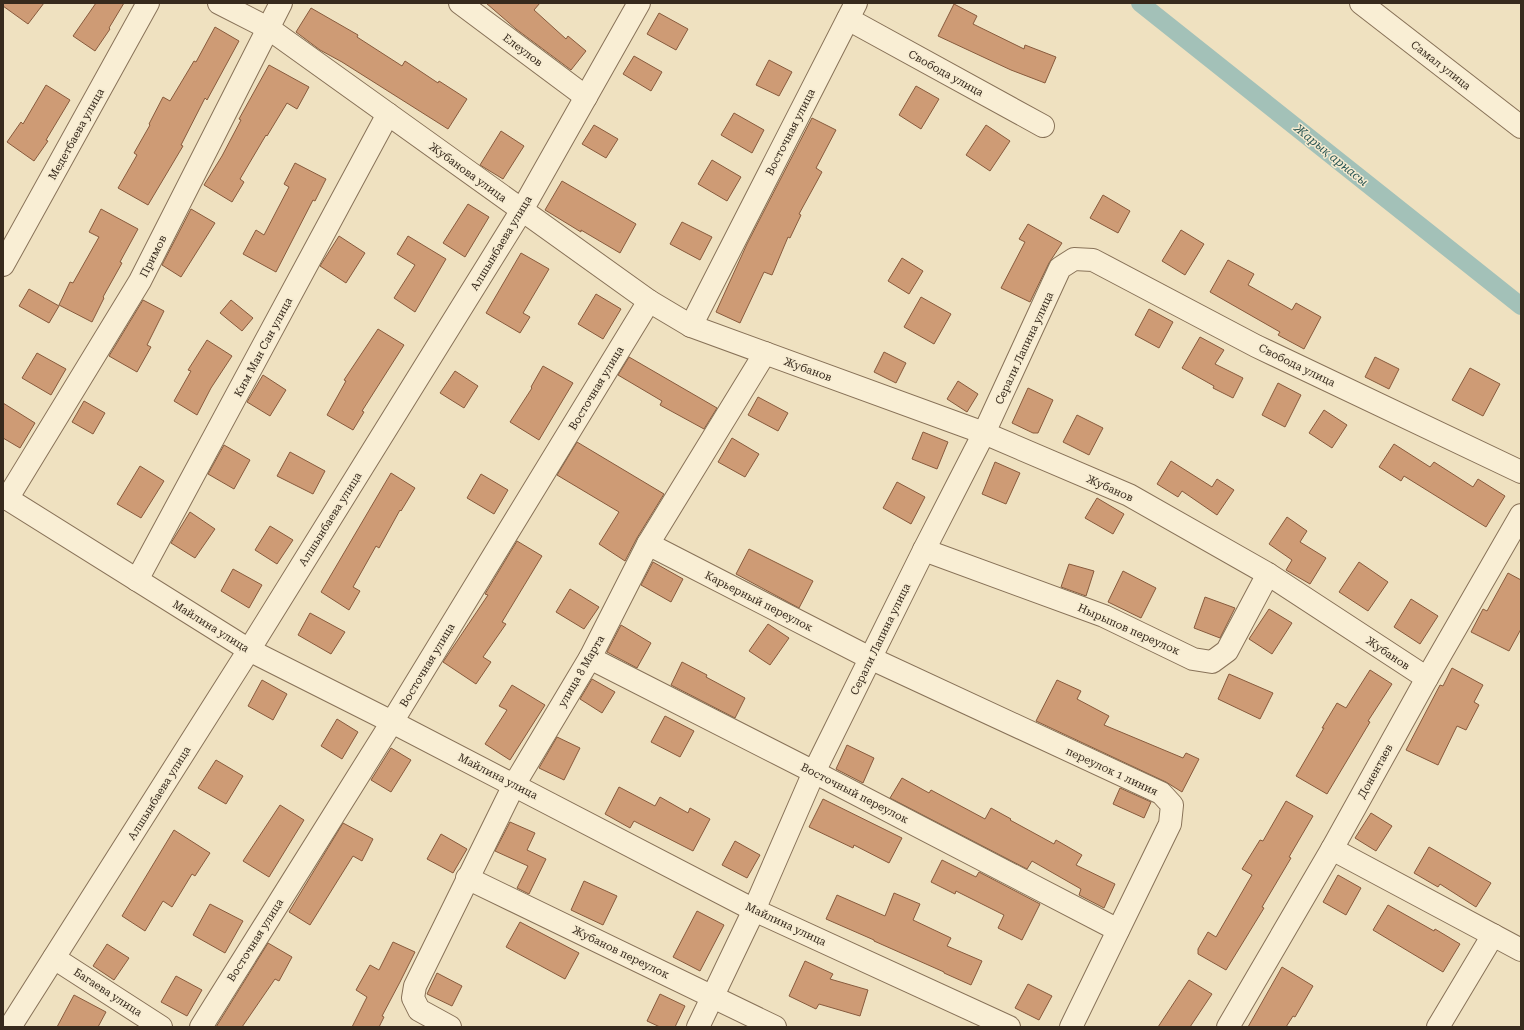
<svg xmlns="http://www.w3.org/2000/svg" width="1524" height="1030" viewBox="0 0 1524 1030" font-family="'Roboto Serif',serif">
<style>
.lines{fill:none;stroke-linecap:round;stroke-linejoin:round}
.canal{stroke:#a3c1b8;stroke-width:18}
.building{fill:#ce9b75;stroke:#885b3d}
.minor-casing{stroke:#887258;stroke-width:24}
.minor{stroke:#f9eed4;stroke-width:22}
.labels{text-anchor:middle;stroke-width:3;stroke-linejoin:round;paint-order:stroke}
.street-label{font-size:11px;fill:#372a1d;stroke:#f6ebd0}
.water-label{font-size:12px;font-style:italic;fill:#2b5755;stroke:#f6ebd0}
</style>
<rect width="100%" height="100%" fill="#efe1c0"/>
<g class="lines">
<!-- canal -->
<path class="canal" d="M1140,3l381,303"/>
</g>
<!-- building -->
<g class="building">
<path d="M3,3h41l-16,21 -25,-18z"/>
<path d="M96,3h28l-15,25 1,1 -15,22 -22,-15z"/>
<path d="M486,3h54l-6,7 32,29 2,-3 18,15 -15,19 -55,-41z"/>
<path d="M954,4l23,12 -4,8 51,25 1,-4 31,12 -11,26 -34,-13 -73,-34z"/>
<path d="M311,8l47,27 -1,2 45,29 3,-5 33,22 1,-2 28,18 -19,30 -106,-67 -22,-12 -24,-18z"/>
<path d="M659,13l29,16 -12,21 -29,-16z"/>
<path d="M215,27l24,14 -32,59 -2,-2 -24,47 2,1 -35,59 -30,-17 19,-33 -3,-2 16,-28 -1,-1 14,-27 7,4 24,-40 2,1z"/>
<path d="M634,56l28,16 -11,19 -28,-17z"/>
<path d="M769,60l23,12 -13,24 -23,-11z"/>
<path d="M269,65l40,22 -12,22 -10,-6 -20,33 -1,-1 -26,44 4,3 -12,20 -28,-17 18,-29 19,-36 -2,-1z"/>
<path d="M46,85l24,15 -24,40 2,1 -14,20 -27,-19 14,-20 2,2z"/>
<path d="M916,86l23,13 -18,30 -22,-14z"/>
<path d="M734,113l30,17 -12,23 -31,-18z"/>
<path d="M812,118l24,12 -20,38 6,4 -23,42 2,1 -11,23 -2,-1 -16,38 -8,-3 -24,51 -24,-11 31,-68z"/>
<path d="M594,125l24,14 -12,19 -24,-14z"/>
<path d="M986,125l24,16 -20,30 -24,-16z"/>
<path d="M501,131l23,15 -21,33 -23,-14z"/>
<path d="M712,160l29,17 -14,24 -29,-17z"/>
<path d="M295,163l31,16 -11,22 -2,-1 -37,72 -33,-18 13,-24 8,5 25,-48 -5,-3z"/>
<path d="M562,181l74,43 -16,29 -39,-23v2l-36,-22z"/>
<path d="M1103,195l27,16 -12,22 -28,-15z"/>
<path d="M468,204l21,13 -24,40 -22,-14z"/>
<path d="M101,209l37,20 -18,33 2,1 -19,34 1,1 -12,24 -33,-17 11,-23 3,1 26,-46 -10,-5z"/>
<path d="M191,209l24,14 -34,54 -19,-12z"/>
<path d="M682,222l30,15 -12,23 -30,-16z"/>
<path d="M1028,224l34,19 -13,20 -19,39 -29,-14 24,-46 -6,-3z"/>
<path d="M1181,230l23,14 -19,31 -23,-14z"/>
<path d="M339,236l26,17 -19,30 -26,-17z"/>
<path d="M408,236l38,23 -31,53 -21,-14 21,-33 -18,-11z"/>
<path d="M521,253l28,16 -26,44 7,4 -10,16 -34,-20z"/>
<path d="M902,258l21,13 -14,23 -21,-13z"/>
<path d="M1228,260l26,14 -6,11 44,25 4,-7 25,14 -17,32 -26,-14 2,-3 -70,-40z"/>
<path d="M29,289l30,17 -10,17 -30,-17z"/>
<path d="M596,294l25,15 -18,30 -25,-15z"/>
<path d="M921,297l30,17 -17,30 -30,-17z"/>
<path d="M143,300l21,11 -17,34 4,2 -14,25 -28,-16z"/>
<path d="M231,300l22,18 -11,13 -22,-18z"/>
<path d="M1149,309l24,13 -14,26 -24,-13z"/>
<path d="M378,329l26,16 -42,66 2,1 -11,18 -26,-15 19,-34 -2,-1z"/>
<path d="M1200,337l24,13 -9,14 28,14 -10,20 -20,-10 1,-2 -32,-18z"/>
<path d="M207,340l25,16 -21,32 -14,27 -23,-14 17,-30 -3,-1z"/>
<path d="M884,352l22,11 -10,20 -22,-11z"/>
<path d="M37,353l29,16 -15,26 -29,-17z"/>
<path d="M629,357l88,51 -13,21 -44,-24 2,-4 -44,-26z"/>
<path d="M1375,357l24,12 -10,20 -24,-12z"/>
<path d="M543,366l30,17 -34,57 -29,-18 22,-34 -1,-1z"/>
<path d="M1470,368l30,16 -17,32 -31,-16z"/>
<path d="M455,371l23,15 -14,22 -24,-15z"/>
<path d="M263,375l23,15 -16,26 -23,-14z"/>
<path d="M958,381l20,13 -11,18 -20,-13z"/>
<path d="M1278,383l23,12 -16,32 -23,-12z"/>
<path d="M1028,388l25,12 -15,33h-5l-21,-10z"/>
<path d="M758,397l30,16 -10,18 -30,-16z"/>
<path d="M84,401l21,12 -12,21 -21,-12z"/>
<path d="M3,403l32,20 -15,25 -17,-10z"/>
<path d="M1324,410l23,15 -15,23 -23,-15z"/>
<path d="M1077,415l26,13 -14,27 -26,-13z"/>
<path d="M923,432l25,10 -11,27 -25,-10z"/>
<path d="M732,438l27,16 -14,23 -27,-15z"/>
<path d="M577,442l87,52 -27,44 -12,23 -26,-17 20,-32 -62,-37z"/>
<path d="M1394,444l36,23 4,-5 39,25 5,-8 27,17 -19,31 -82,-51 -3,5 -22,-14z"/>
<path d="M224,445l26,15 -16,29 -26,-15z"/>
<path d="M290,452l35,19 -12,23 -36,-18z"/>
<path d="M1171,461l41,26 5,-8 17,11 -17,25 -35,-24 -4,6 -21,-13z"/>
<path d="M995,462l25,11 -14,31 -24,-10z"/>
<path d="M140,466l24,15 -23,37 -24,-14z"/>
<path d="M391,473l24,15 -14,23 -1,-1 -21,38 -3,-2 -23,41 7,4 -11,19 -28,-18z"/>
<path d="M481,474l27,16 -14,24 -27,-16z"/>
<path d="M897,482l28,15 -14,27 -28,-16z"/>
<path d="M1097,498l27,16 -11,20 -28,-16z"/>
<path d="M190,512l25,17 -20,29 -24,-15z"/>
<path d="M1287,517l20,14 -7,11 26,16 -16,26 -24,-14 6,-10 -23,-16z"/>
<path d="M270,526l23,14 -16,24 -22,-14z"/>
<path d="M517,541l25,15 -40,66 4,2 -23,33 8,5 -15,22 -33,-22 45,-67 -3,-1z"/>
<path d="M749,549l64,32 -14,27 -63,-34z"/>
<path d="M653,562l30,17 -12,23 -30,-17z"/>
<path d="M1359,562l29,20 -20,29 -29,-19z"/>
<path d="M1069,564l25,7 -8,25 -25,-9z"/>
<path d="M233,569l29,16 -13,23 -28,-17z"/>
<path d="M1123,571l33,17 -15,30 -33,-16z"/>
<path d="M1508,573l13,7v49l-12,22 -38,-19 12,-23 4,2z"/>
<path d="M570,589l29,18 -15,22 -28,-17z"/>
<path d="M1205,597l30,11 -15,30 -26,-10z"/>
<path d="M1411,599l27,17 -18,28 -26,-17z"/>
<path d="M1269,609l23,14 -20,31 -23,-15z"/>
<path d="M310,613l35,19 -14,22 -33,-19z"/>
<path d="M768,624l21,14 -19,27 -21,-14z"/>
<path d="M621,625l30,18 -14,25 -30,-16z"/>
<path d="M682,662l25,13 -1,2 39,21 -10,20 -64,-33z"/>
<path d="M1452,668l31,17 -9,17 5,3 -13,25 -9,-4 -19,39 -32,-15 34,-65 3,1z"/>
<path d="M1370,670l22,14 -24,37 2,1 -43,72 -31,-18 28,-48h-2l15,-25 9,5z"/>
<path d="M1229,674l44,19 -13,26 -42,-20z"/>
<path d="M592,679l23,13 -13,21 -22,-14z"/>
<path d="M262,680l25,14 -14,26 -25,-14z"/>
<path d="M1057,680l24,11 -4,8 32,17 -5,9 79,33 3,-5 13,6 -17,33 -16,-10 -130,-61z"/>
<path d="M512,685l33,20 -35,55 -25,-16 22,-34 -8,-4z"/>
<path d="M665,716l29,15 -14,26 -29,-15z"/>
<path d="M337,719l21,13 -16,27 -21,-13z"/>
<path d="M557,737l23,11 -16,32 -25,-12z"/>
<path d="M847,745l27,13 -11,25 -27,-14z"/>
<path d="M391,748l20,12 -20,32 -20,-12z"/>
<path d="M216,760l27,16 -17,28 -28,-16z"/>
<path d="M902,778l27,15 2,-3 54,29 6,-11 20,11 -1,1 44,24 2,-4 26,15 -6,10 39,19 -11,24 -25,-13 2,-6 -49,-28 -5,8 -137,-71z"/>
<path d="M619,787l36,19 5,-9 28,16 2,-5 20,11 -17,32 -59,-30 -4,7 -25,-14z"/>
<path d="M1120,788l31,14 -7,16 -31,-14z"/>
<path d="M823,799l79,39 -13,25 -35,-18 -1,3 -44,-21z"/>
<path d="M1286,801l27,15 -24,41 2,1 -29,49 2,1 -38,62 -28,-16v-5l10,-17 8,5 36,-62 -10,-6 18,-29 3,1z"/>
<path d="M280,805l24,15 -35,57 -26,-16z"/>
<path d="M1371,813l21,13 -16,25 -21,-13z"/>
<path d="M510,822l25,11 -8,17 19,9 -17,35 -12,-6 11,-22 -33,-15z"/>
<path d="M343,823l30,16 -11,22 -9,-5 -43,69 -21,-13z"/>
<path d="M174,830l36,23 -15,23 -3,-2 -20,33 -9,-6 -18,30 -23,-15z"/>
<path d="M441,834l26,15 -14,24 -26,-14z"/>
<path d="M735,841l25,14 -13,23 -25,-13z"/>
<path d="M1429,847l62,36 -15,24 -36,-23 -2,3 -24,-14z"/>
<path d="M942,860l34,17 3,-5 61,32 -18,36 -24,-12 6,-13 -48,-24 -1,3 -24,-12z"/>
<path d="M1338,875l23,13 -15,27 -23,-13z"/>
<path d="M584,881l33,15 -14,29 -32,-15z"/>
<path d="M894,893l26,11 -7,16 38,18 -4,8 35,15 -11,24 -27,-12v-1l-70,-31v-1l-48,-21 11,-24 48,21z"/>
<path d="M210,904l33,17 -18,32 -32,-18z"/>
<path d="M1388,905l46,26 1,-2 25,15 -17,28 -70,-42z"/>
<path d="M697,911l27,14 -24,46 -27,-14z"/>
<path d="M520,922l59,31 -14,26 -59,-32z"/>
<path d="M393,942l22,10 -15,30 -18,34 2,1 -5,10h-27l15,-30 -11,-7 14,-25 9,5z"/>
<path d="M268,943l24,14 -13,24 -4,-2 -33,48h-26z"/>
<path d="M107,944l22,14 -15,22 -21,-14z"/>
<path d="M805,961l28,13 -3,5 38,11 -8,26 -41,-12 -3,5 -27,-13z"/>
<path d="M1282,967l31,19 -18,31 -2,-1 -7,11h-38z"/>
<path d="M437,973l25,13 -10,20 -25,-12z"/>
<path d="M176,976l26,14 -15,26 -26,-14z"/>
<path d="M1189,980l23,14 -22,33h-32z"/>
<path d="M1028,984l24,12 -13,24 -24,-12z"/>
<path d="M660,994l25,12 -10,21h-15l-13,-6z"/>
<path d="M74,995l32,17 -8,15h-41z"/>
</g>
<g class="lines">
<defs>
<g id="minor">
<path d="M219,3l49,25 381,273 42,25 293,107 145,62 139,79 159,104"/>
<path d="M460,3l126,94"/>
<path d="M1361,3l160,124"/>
<path d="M848,19l195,107"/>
<path d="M3,265l145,-262"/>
<path d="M691,326l165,-323"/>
<path d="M3,496l246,154 143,72 362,188 255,117"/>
<path d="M7,499l133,-218 141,-278"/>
<path d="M648,544l222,114 291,135 11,12 -2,19 -99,203"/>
<path d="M924,550l180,66 89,43 19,3 15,-11 41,-77"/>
<path d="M137,580l251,-466"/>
<path d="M590,658l224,114 304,158"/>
<path d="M1332,849l189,101"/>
<path d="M467,878l308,149"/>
<path d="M54,958l107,69"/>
<path d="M10,1027l239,-377 273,-440 117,-207"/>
<path d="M201,1027l191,-305 257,-421"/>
<path d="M450,1027l-31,-17 -6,-12 2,-12 99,-201 76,-127 58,-114 117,-191"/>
<path d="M698,1027l56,-117 60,-138 110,-222 60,-117 76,-165 14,-9 19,1 163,86 265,126"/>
<path d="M1228,1027l104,-178 95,-171 94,-163"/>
<path d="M1438,1027l55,-92"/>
</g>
</defs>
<!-- minor casing -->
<use href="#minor" class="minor-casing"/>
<!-- minor -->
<use href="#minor" class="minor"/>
</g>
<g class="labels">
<!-- street labels -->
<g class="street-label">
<text transform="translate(523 50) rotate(37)" y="4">Елеулов</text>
<text transform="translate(1441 65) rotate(38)" y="4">Самал улица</text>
<text transform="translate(946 73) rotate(29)" y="4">Свобода улица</text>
<text transform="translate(790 132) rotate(-63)" y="4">Восточная улица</text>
<text transform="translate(76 134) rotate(-61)" y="4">Медетбаева улица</text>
<text transform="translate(468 172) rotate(36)" y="4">Жубанова улица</text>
<text transform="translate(501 243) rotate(-59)" y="4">Алшынбаева улица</text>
<text transform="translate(153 256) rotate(-63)" y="4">Примов</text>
<text transform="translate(263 347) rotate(-62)" y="4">Ким Ман Сан улица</text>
<text transform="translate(1024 348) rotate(-65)" y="4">Серали Лапина улица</text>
<text transform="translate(1297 365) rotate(26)" y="4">Свобода улица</text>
<text transform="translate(808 369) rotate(20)" y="4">Жубанов</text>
<text transform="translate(596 388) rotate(-59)" y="4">Восточная улица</text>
<text transform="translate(1110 488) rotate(24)" y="4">Жубанов</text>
<text transform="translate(330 519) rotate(-58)" y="4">Алшынбаева улица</text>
<text transform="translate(759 601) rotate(27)" y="4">Карьерный переулок</text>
<text transform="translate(211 626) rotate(32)" y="4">Майлина улица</text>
<text transform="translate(1129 629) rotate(24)" y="4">Нырыпов переулок</text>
<text transform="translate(880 639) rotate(-64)" y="4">Серали Лапина улица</text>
<text transform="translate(1388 653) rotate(34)" y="4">Жубанов</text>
<text transform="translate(427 665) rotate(-59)" y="4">Восточная улица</text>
<text transform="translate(581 671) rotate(-60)" y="4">улица 8 Марта</text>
<text transform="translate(1112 771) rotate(25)" y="4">переулок 1 линия</text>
<text transform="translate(1375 771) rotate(-61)" y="4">Донентаев</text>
<text transform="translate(498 776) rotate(27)" y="4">Майлина улица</text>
<text transform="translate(159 793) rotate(-58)" y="4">Алшынбаева улица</text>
<text transform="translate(855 793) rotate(27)" y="4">Восточный переулок</text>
<text transform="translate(786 924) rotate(25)" y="4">Майлина улица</text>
<text transform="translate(255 940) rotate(-58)" y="4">Восточная улица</text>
<text transform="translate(621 952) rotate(26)" y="4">Жубанов переулок</text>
<text transform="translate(108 992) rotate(33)" y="4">Багаева улица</text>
</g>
<!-- water labels -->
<g class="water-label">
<text transform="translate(1331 155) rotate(39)" y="4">Жарық арнасы</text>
</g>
</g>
<!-- border -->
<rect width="1524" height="1030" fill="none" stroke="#372a1d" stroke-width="8"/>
</svg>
